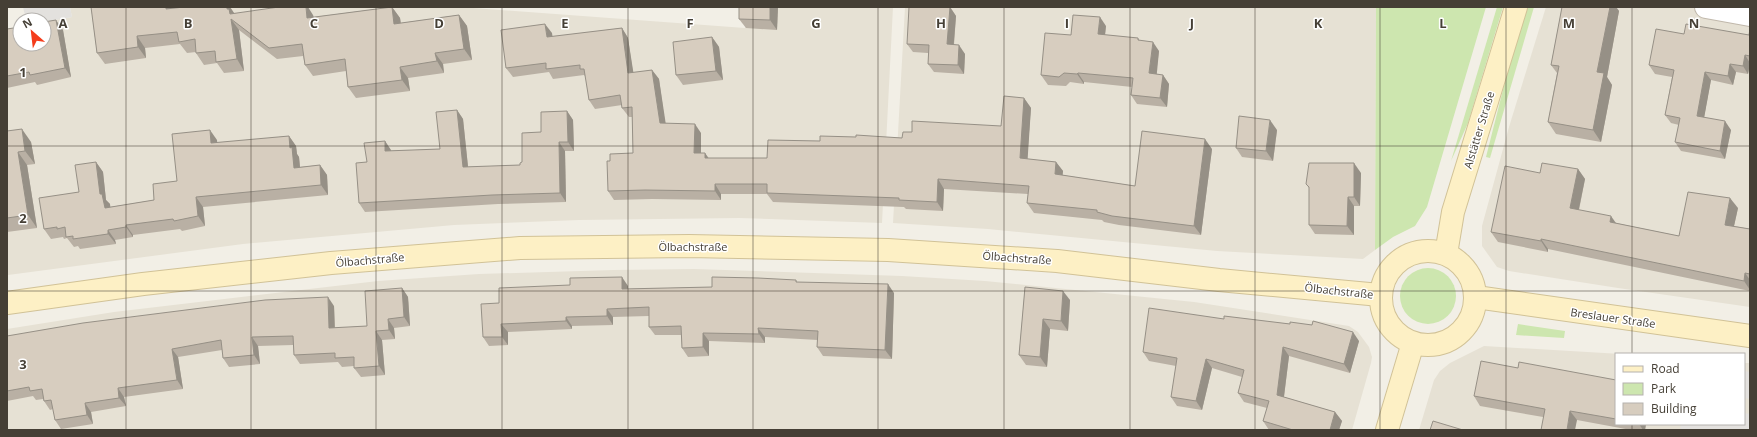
<svg xmlns="http://www.w3.org/2000/svg" width="1757" height="437" viewBox="0 0 1757 437" font-family="'Open Sans',sans-serif">
<style>
.residential{fill:#e6e1d4}
.green{fill:#cde6af}
.parking{fill:#e3e1de}
.lines{fill:none;stroke-linecap:round;stroke-linejoin:round}
.street-casing{stroke:#c1b9ac;stroke-width:24}
.secondary-casing{stroke:#d1c297;stroke-width:24}
.street{stroke:#fff;stroke-width:22}
.secondary{stroke:#fdf0c5;stroke-width:22}
.wall{fill:#b9b0a4}
.shaded-wall{fill:#969086}
.building{fill:#d7cdbf;stroke:#969086}
.grid{fill:none;stroke:#453f35;stroke-width:1;stroke-opacity:0.55}
.labels{text-anchor:middle;stroke-width:3;stroke-linejoin:round;paint-order:stroke}
.street-label{font-size:11px;fill:#453f35;stroke:#fff}
.grid-label{font-size:13px;text-anchor:middle;font-weight:bold;fill:#453f35;stroke:#fff;stroke-width:3;stroke-linejoin:round;paint-order:stroke}
</style>
<rect width="100%" height="100%" fill="#f2efe6"/>
<!-- residential -->
<g class="residential">
<path d="M70,7h390l285,21 1,-21h147l-11,216 -143,-5 -160,2 -125,5 -211,19 -235,31 -1,-1v-245l13,-3v18h24v-22l28,-5z"/>
<path d="M905,7h471l-1,243 -12,9 -146,-8 -229,-22 -95,-6z"/>
<path d="M1546,7h204v300l-132,-19 -109,-17 -12,-4 -15,-21v-20l27,-99z"/>
<path d="M694,269l208,7 83,5 209,21 155,24 9,6 11,15 3,10 -1,6 -19,67h-1345v-101l107,-17 264,-31 101,-7 134,-4z"/>
<path d="M1484,346l137,8h-5v70h128v-61h6v67h-331l15,-50 6,-9 10,-8z"/>
</g>
<!-- green -->
<g class="green">
<path d="M1376,7h110l-59,200 -12,19 -22,11 -18,13z"/>
<path d="M1497,7h6l-35,116 -17,38z"/>
<path d="M1528,7h6l-44,151 -4,-1 22,-87 18,-62z"/>
<circle cx="1428" cy="296" r="28"/>
<path d="M1518,324l47,7 -1,7 -48,-3z"/>
</g>
<!-- parking -->
<g class="parking">
<path d="M23,7h47l2,10 -28,5v-2h-18z"/>
<path d="M1744,371l6,1v27l-6,-1z"/>
<path d="M1744,413l6,1v16h-70l1,-6h63z"/>
</g>
<g class="lines">
<defs>
<path id="street" d="M1706,7l44,8"/>
<g id="secondary">
<circle cx="1428" cy="298" r="47"/>
<path d="M1446,254l7,-42 63,-205"/>
<path d="M1476,297l274,39"/>
<path d="M7,303l136,-19 188,-21 189,-15 169,-2 199,4 169,11 162,19 161,15"/>
<path d="M1387,430l26,-87"/>
</g>
</defs>
<!-- street casing -->
<use href="#street" class="street-casing"/>
<!-- secondary casing -->
<use href="#secondary" class="secondary-casing"/>
<!-- street -->
<use href="#street" class="street"/>
<!-- secondary -->
<use href="#secondary" class="secondary"/>
</g>
<!-- wall -->
<g class="wall">
<path d="M91,7h78l2,2 13,-2h46l4,6 79,2 1,2 78,-10 8,11 1,5 58,-8 8,11 5,34 -29,4 1,9 -36,5 2,13 -54,7 -8,-11 -2,-16 -33,5 -8,-11 -2,-9 -26,3 -38,-29 5,41 -20,2 -7,-10 -13,2 -8,-12v-1l-9,1 -7,-9 -35,4 1,10 -41,6 -8,-11z"/>
<path d="M778,7l-1,23 -31,-2 -7,-9z"/>
<path d="M950,7l6,9 -2,29 11,9 -1,20 -30,-2 -6,-8v-11l-15,-1 -6,-8z"/>
<path d="M1562,7h54l3,4 -12,66 5,8 -11,57 -45,-8 -8,-12 9,-49 -6,-8z"/>
<path d="M1106,26l-1,9 33,3 2,3 19,10 -3,23 7,1 6,9 -2,23 -30,-3 -6,-9 1,-8 -48,-5v2l-14,-2 -4,4 -18,-1 -7,-10 30,-40z"/>
<path d="M622,28l6,10 5,35 19,-3 7,9 6,44 36,10v20h4l3,5h59l53,-17 36,-4 46,1 10,-6 89,-6 23,-28 7,10 -4,51 29,3 7,9 -1,4 73,11 77,-37 -11,86 -82,-10 -15,-3 -2,-2 -68,-7 -7,-10 1,-9 -84,-5 -1,22 -37,-2 -2,-2 -131,-5 -6,-8h-46v6l-69,-1 -38,1 -6,-9 2,-30 23,-8 -1,-36h-3l-7,-9v-3l-27,4 -6,-9 -3,-23 -2,-2 -31,4 -4,-7 -36,5 -7,-9 46,-35v4z"/>
<path d="M7,29l56,1 8,47 -34,8 -2,-3 -28,6z"/>
<path d="M1750,29v37l-2,8 -12,-2 -3,13 -22,-5 -7,37 27,13 -6,29 -44,-8 -6,-9 4,-17 -8,-2 -6,-8 7,-38 -17,-3 -6,-9 35,-31 65,1z"/>
<path d="M712,37l7,10 4,33 -40,5 -7,-10z"/>
<path d="M457,110l6,9 5,48 52,-2 2,-3 19,-30 26,-21 6,9 1,31h-9l1,51 -68,2 -133,8 -6,-9 8,-41 18,-21 6,10 49,-2z"/>
<path d="M1277,130l-4,31 -31,-4 -6,-9z"/>
<path d="M7,131l24,11 4,22 -8,1 10,63 -30,4z"/>
<path d="M289,136l7,10 1,8 2,3 1,10 20,-2 7,10 1,20 -125,12 2,19 -23,5 -2,-2 -47,6v2l-18,3 1,4 -36,5 -2,-3 -4,1 -7,-9 -3,1 -1,-2 -12,2 -7,-10 35,-37 17,-30 7,10 3,28 4,4v3l44,-7 23,-19 40,-41v3z"/>
<path d="M1578,169l7,10 -6,31 37,13 63,13 59,-28 -4,18 16,3v62l-202,-42v3l-50,-10 -7,-10 49,-59z"/>
<path d="M1361,173l-1,33h-6v29l-39,-1 -6,-9v-37l-3,-4z"/>
<path d="M796,280l1,2 97,11 -2,66 -69,-3 -6,-9 1,-7 -53,-3v6l-56,-2v15l-21,1 -6,-9 -1,-13h-26l-6,-8v-11l-36,1v8l-41,1v3l-64,3v13l-19,1 -6,-9 16,-34 129,-17v3l84,-2z"/>
<path d="M1025,287l45,13 -2,31 -18,-2 -3,38 -21,-2 -7,-10z"/>
<path d="M402,288l6,9 2,29 -16,2 1,11 -13,1 3,35 -24,2 -7,-9v-2l-12,1 -4,-5 -38,2 -6,-9 -1,-10 -35,1 2,18 -31,3 -6,-9 -1,-8 -44,7 5,32 -59,8 2,9 -35,6 2,12 -32,5 -6,-9 -2,-11 -3,1 -6,-9 -1,-2 -7,1 -3,-4 -26,5v-65l327,-30 1,22 32,-2z"/>
<path d="M1224,319l66,5 22,1 47,16 -9,32 -61,-17 -5,41 51,15 7,9 -3,9h-70l-6,-9 4,-13 -23,-6 -6,-9 4,-16 -30,-9 -10,42 -25,-4 -6,-9 5,-31 -27,-5 -6,-9z"/>
<path d="M1518,368l98,12v44h30l-1,6h-14l-54,-10 -34,-3 -63,-11 -6,-10z"/>
</g>
<!-- shaded-wall -->
<g class="shaded-wall">
<path d="M166,7h3l4,4 -7,-2z"/>
<path d="M227,7h3l4,6v3l4,8 -11,-15z"/>
<path d="M306,7h2l5,8 2,15 -8,-12z"/>
<path d="M392,7l8,11 2,17 -8,-11z"/>
<path d="M770,7h8l-1,23 -7,-10z"/>
<path d="M950,7l6,9 -3,37 -6,-9z"/>
<path d="M1610,7h6l3,4 -12,66 5,8 -11,57 -8,-12 4,-58z"/>
<path d="M459,15l8,11 5,34 -8,-11z"/>
<path d="M1100,17l6,9 -2,17 -6,-9z"/>
<path d="M231,19l8,11 5,41 -7,-12z"/>
<path d="M56,20l7,10 8,47 -6,-9z"/>
<path d="M545,24l7,9 2,14 -7,-10z"/>
<path d="M622,28l6,10 7,45 -7,-10z"/>
<path d="M137,36l8,12 1,10 -8,-11z"/>
<path d="M712,37l7,10 4,33 -7,-9z"/>
<path d="M1153,42l6,9 -3,31 -7,-9z"/>
<path d="M959,45l6,9 -1,20 -6,-9z"/>
<path d="M435,53l8,11 1,9 -7,-12z"/>
<path d="M1745,55l5,8 -2,11 -5,-8z"/>
<path d="M1730,64l6,8 -3,13 -5,-9z"/>
<path d="M400,67l8,11 2,13 -8,-11z"/>
<path d="M652,70l7,9 8,53 -7,-9z"/>
<path d="M1705,72l6,8 -8,44 -6,-8z"/>
<path d="M1078,73l6,9v2l-7,-10z"/>
<path d="M1163,75l6,9 -2,23 -7,-9z"/>
<path d="M1024,98l7,10 -4,60 -7,-10z"/>
<path d="M457,110l6,9 6,57 -6,-9z"/>
<path d="M567,111l6,9 1,31 -6,-9z"/>
<path d="M1270,120l7,10 -4,31 -7,-10z"/>
<path d="M1725,121l6,9 -6,29 -5,-8z"/>
<path d="M695,124l6,9v29l-7,-9z"/>
<path d="M22,129l9,13 4,22 -10,-13z"/>
<path d="M210,130l7,10 1,13 -7,-10z"/>
<path d="M289,136l7,10 1,8 2,3 2,21 -7,-10 -4,-20z"/>
<path d="M1205,139l7,10 -11,86 -7,-9z"/>
<path d="M385,141l6,9 1,10 -7,-9z"/>
<path d="M559,142l6,9 1,51 -6,-9z"/>
<path d="M18,152l9,13 10,63 -9,-13z"/>
<path d="M705,153l7,10 -7,-5z"/>
<path d="M96,162l7,10 3,28 4,4 2,15 -7,-11 -5,-14z"/>
<path d="M1056,162l7,9 -1,12 -7,-9z"/>
<path d="M1354,163l7,10 -1,33 -6,-9z"/>
<path d="M320,165l7,10 1,20 -7,-10z"/>
<path d="M1578,169l7,10 -8,39 -7,-10z"/>
<path d="M938,179l6,10 -1,22 -6,-9z"/>
<path d="M715,184l6,10v6l-6,-9z"/>
<path d="M196,197l7,10 2,19 -7,-10z"/>
<path d="M1348,197l6,9v29l-7,-9z"/>
<path d="M1730,198l8,10 -6,27 -7,-10z"/>
<path d="M1611,216l7,10 -8,-4z"/>
<path d="M126,225l7,10v2l-7,-10z"/>
<path d="M108,230l7,10 1,4 -8,-10z"/>
<path d="M1541,239l7,10v3l-7,-11z"/>
<path d="M1745,273l5,7v10l-6,-9z"/>
<path d="M622,277l6,9v12l-6,-9z"/>
<path d="M888,284l6,9 -2,66 -7,-9z"/>
<path d="M402,288l6,9 2,29 -6,-9z"/>
<path d="M1063,291l7,9 -2,31 -7,-10z"/>
<path d="M328,297l6,9 1,31 -6,-9z"/>
<path d="M607,309l6,8v8l-6,-9z"/>
<path d="M566,317l6,9v3l-6,-8z"/>
<path d="M388,319l6,9 1,11 -6,-9z"/>
<path d="M1043,319l7,10 -3,38 -7,-10z"/>
<path d="M501,324l7,8v13l-6,-8z"/>
<path d="M758,328l7,9v6l-6,-9z"/>
<path d="M376,331l6,9 3,35 -6,-9z"/>
<path d="M1353,332l6,9 -9,32 -6,-9z"/>
<path d="M703,333l6,8v15l-6,-9z"/>
<path d="M252,337l6,9 2,18 -6,-9z"/>
<path d="M1283,347l6,9 -6,48 -6,-9z"/>
<path d="M172,349l6,8 5,32 -6,-9z"/>
<path d="M1206,359l6,9 -10,42 -6,-9z"/>
<path d="M118,388l6,9 2,9 -7,-8z"/>
<path d="M85,403l6,9 2,12 -6,-9z"/>
<path d="M1570,411l7,9 -2,10h-8z"/>
<path d="M1335,412l7,9 -3,9h-9z"/>
<path d="M1639,424h7l-1,6h-2z"/>
</g>
<!-- building -->
<g class="building">
<path d="M91,7h75v2l18,-2h43v2h2l1,5 49,-7h27l1,11 85,-11 2,17 65,-9 5,34 -29,4 2,8 -37,6 2,13 -54,7 -3,-28 -40,6 -3,-21 -33,4 -38,-29 6,40 -21,3 -1,-11 -19,2 -1,-14 -16,3 -2,-10 -40,4 1,11 -41,6z"/>
<path d="M739,7h31v13l-31,-1z"/>
<path d="M909,7h41l-3,37 12,1 -1,20 -30,-1 1,-19 -22,-1z"/>
<path d="M1562,7h48l-13,65 7,1 -11,57 -45,-8 11,-56 -8,-1z"/>
<path d="M1073,15l27,2 -2,17 40,4v2l15,2 -4,31 14,2 -3,23 -29,-3 2,-17 -55,-5 -1,1 -13,-1 -5,4 -18,-2 4,-42 26,2z"/>
<path d="M56,20l9,48 -35,7 -1,-3 -22,4v-47l13,-2v17h24v-22z"/>
<path d="M545,24l2,13 75,-9 6,45 24,-3 8,53 35,1 -1,29h11v5h62l1,-18 52,1v-5l36,1v-2l46,3 1,-6h9v-11l89,5 3,-30 20,2 -4,60 36,4 -1,12 80,12 7,-55 63,8 -11,87 -82,-10 -15,-4v-2l-70,-7 2,-17 -91,-7 -1,23 -38,-2v-2l-132,-5v-9h-52v7l-70,-1 -37,1 -1,-30h3v-7l23,-1 -1,-46 -10,1 -2,-13 -31,5 -5,-31h-4v-4l-34,4v-6l-40,5 -5,-38z"/>
<path d="M1686,24l63,11 1,-6v27l-5,-1 -2,11 -13,-2 -2,12 -23,-4 -8,44 28,5 -5,30 -45,-9 5,-24 -15,-3 9,-45 -25,-5 7,-36 28,5z"/>
<path d="M712,37l4,34 -40,4 -3,-33z"/>
<path d="M457,110l6,57 57,-2v-2l2,-1v-29l19,-1v-20l26,-1 1,31h-9l1,51 -68,2 -133,8 -3,-40 11,-1 -3,-19 21,-2v10l55,-2 -4,-37z"/>
<path d="M1239,116l31,4 -4,31 -30,-3z"/>
<path d="M22,129l3,22 -7,1 10,63 -21,3v-87z"/>
<path d="M210,130l1,13 78,-7 1,12 2,-1 2,21 26,-3 1,20 -125,12 2,19 -24,5 -1,-2 -47,6v2l-18,3v4l-35,5v-3l-7,1 -1,-10 -8,2v-2l-13,2 -5,-31 40,-6 -4,-27 21,-3 4,32h2l3,14 49,-8 -1,-16 24,-3 -5,-47z"/>
<path d="M1309,163h45v34h-6l-1,29 -38,-1v-38l-3,-3z"/>
<path d="M1542,163l36,6 -8,39 41,8 -1,6 69,14 9,-44 42,6 -5,27 25,4v45l-5,-1 -1,8 -203,-42v2l-50,-9 14,-66 35,7z"/>
<path d="M622,277v12l90,-2v-10l46,1 38,2v2l92,2 -3,66 -68,-3 1,-16 -60,-3 1,6 -56,-1v14l-21,1 -1,-22 -32,1v-20l-42,2v7l-41,1v4l-65,3 1,13h-19l-2,-33 18,-1v-15l71,-3v-7z"/>
<path d="M1025,287l38,4 -2,30 -18,-2 -3,38 -21,-2z"/>
<path d="M402,288l2,29 -16,2 1,11 -13,1 3,35 -25,2v-11l-19,1v-5l-41,2 -1,-19 -41,1 2,18 -31,3 -2,-18 -49,9 5,31 -59,8 1,10 -34,5 2,12 -32,5 -4,-20 -7,1 -2,-12 -12,2 -1,-4 -22,4v-55l76,-13 182,-23 63,-3 1,31 38,-2 -2,-35z"/>
<path d="M1149,308l75,11v-3l66,8v-2l22,3 1,-4 40,11 -9,32 -61,-17 -6,48 58,17 -5,18h-37l-30,-9 6,-20 -31,-8 6,-23 -38,-11 -10,42 -25,-4 6,-39 -34,-6z"/>
<path d="M1481,361l37,7 1,-6 97,18v39l-46,-8 -3,19h-26l4,-21 -71,-13z"/>
<path d="M1433,421l30,9h-33z"/>
</g>
<!-- grid -->
<path class="grid" d="M126,7v423M251,7v423M376,7v423M502,7v423M628,7v423M753,7v423M878,7v423M1004,7v423M1130,7v423M1255,7v423M1380,7v423M1506,7v423M1632,7v347M7,146h1743M7,291h1743M1632,424v6"/>
<g class="labels">
<!-- street labels -->
<g class="street-label">
<text transform="translate(1479 130) rotate(-73)" y="4">Alstätter Straße</text>
<text x="693" y="251">Ölbachstraße</text>
<text transform="translate(1017 258) rotate(4)" y="4">Ölbachstraße</text>
<text transform="translate(370 260) rotate(-5)" y="4">Ölbachstraße</text>
<text transform="translate(1339 291) rotate(6)" y="4">Ölbachstraße</text>
<text transform="translate(1613 318) rotate(8)" y="4">Breslauer Straße</text>
</g>
</g>
<g class="grid-label">
<text x="63" y="28">A</text>
<text x="188" y="28">B</text>
<text x="314" y="28">C</text>
<text x="439" y="28">D</text>
<text x="565" y="28">E</text>
<text x="690" y="28">F</text>
<text x="816" y="28">G</text>
<text x="941" y="28">H</text>
<text x="1067" y="28">I</text>
<text x="1192" y="28">J</text>
<text x="1318" y="28">K</text>
<text x="1443" y="28">L</text>
<text x="1569" y="28">M</text>
<text x="1694" y="28">N</text>
<text x="23" y="77">1</text>
<text x="23" y="223">2</text>
<text x="23" y="369">3</text>
</g>
<!-- border -->
<rect width="1757" height="437" fill="none" stroke="#453f35" stroke-width="16"/>
<!-- legend -->
<rect x="1615" y="353" width="130" height="72" fill="#ffffff" stroke="#b5b2ae"/>
<rect x="1623" y="366" width="20" height="6" fill="#fdf0c5" stroke="#b5b2ae"/>
<text x="1651" y="373" font-size="12" fill="#453f35">Road</text>
<rect x="1623" y="383" width="20" height="12" fill="#cde6af" stroke="#b5b2ae"/>
<text x="1651" y="393" font-size="12" fill="#453f35">Park</text>
<rect x="1623" y="403" width="20" height="12" fill="#d7cdbf" stroke="#b5b2ae"/>
<text x="1651" y="413" font-size="12" fill="#453f35">Building</text>
<!-- north arrow -->
<g transform="translate(32 32) rotate(332)"><circle r="19" fill="#ffffff" stroke="#b5b2ae"/>
<path d="M0-3L7 15L0 10L-7 15Z" fill="#f43c1b"/>
<text y="-6" font-size="11" font-weight="bold" text-anchor="middle" fill="#453f35">N</text>
</g>
</svg>
